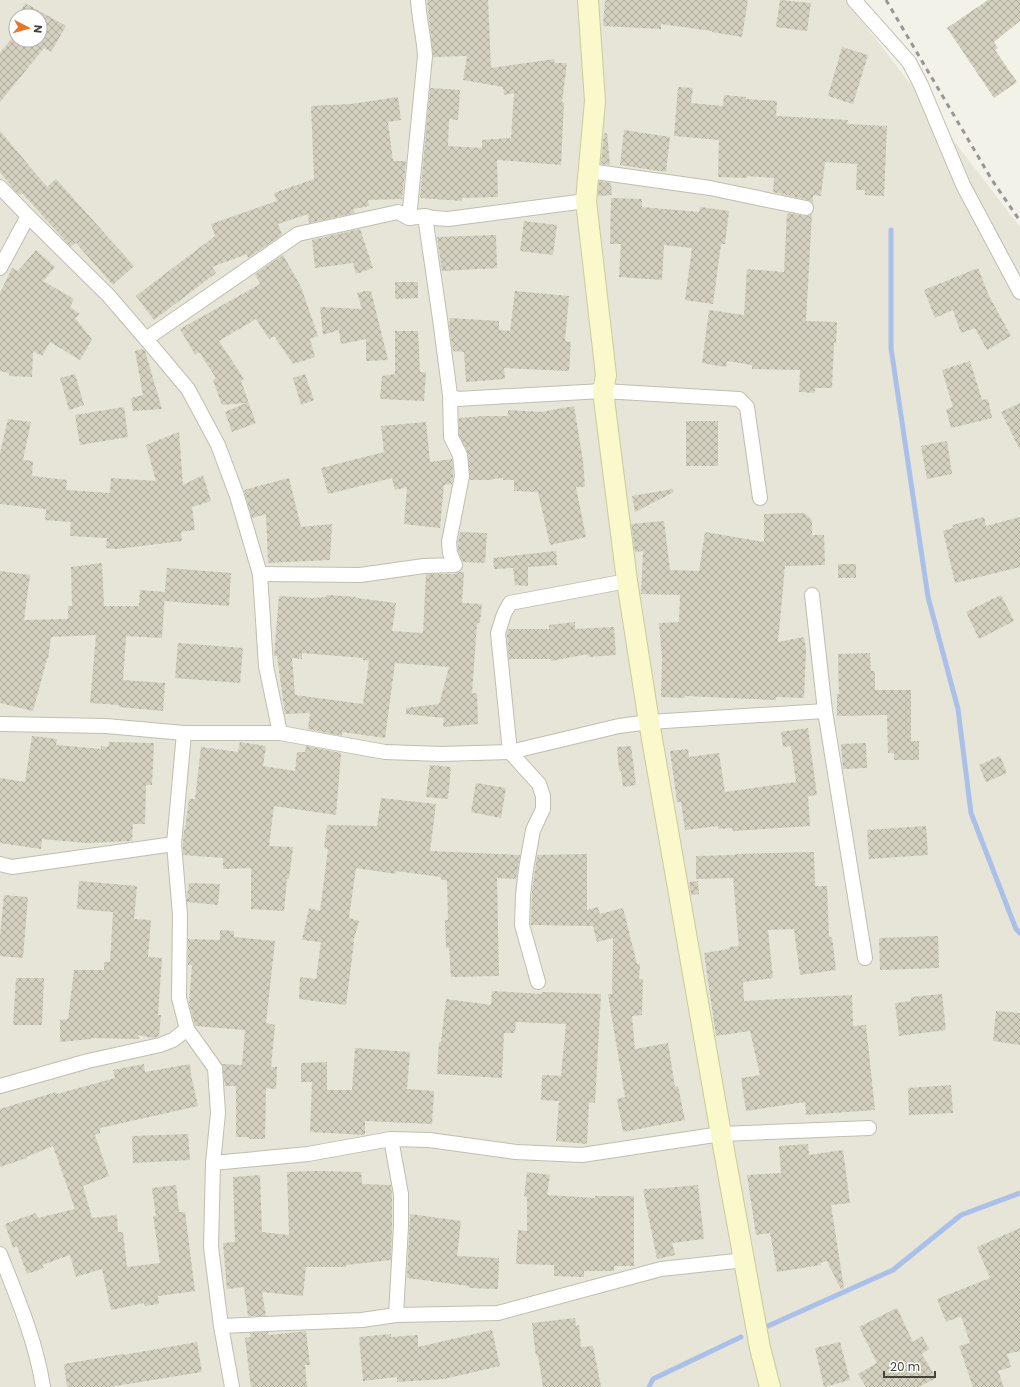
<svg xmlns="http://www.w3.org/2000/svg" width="1020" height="1387" viewBox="0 0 1020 1387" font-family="Poppins,sans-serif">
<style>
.residential{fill:#e6e5d7;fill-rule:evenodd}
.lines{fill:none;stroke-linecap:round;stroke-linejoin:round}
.stream{stroke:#aac0e9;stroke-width:5}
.building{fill:url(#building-cross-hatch);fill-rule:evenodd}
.street-casing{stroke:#c0beae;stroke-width:16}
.secondary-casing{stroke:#cbca9a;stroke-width:22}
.street{stroke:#fff;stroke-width:14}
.secondary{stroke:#f9f9cb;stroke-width:20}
.rail{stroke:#969696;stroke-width:3;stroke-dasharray:5 5;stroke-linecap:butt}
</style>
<defs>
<pattern id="building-cross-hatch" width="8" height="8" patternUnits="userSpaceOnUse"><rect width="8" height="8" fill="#d3d0bf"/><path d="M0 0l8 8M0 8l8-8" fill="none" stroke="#adaa9c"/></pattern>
</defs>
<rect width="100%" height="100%" fill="#f2f2e8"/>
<!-- residential -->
<path class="residential" d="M0,0h846l174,227v1160h-1020zM16,16h24v24h-24z"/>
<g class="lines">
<!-- stream -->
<g class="stream">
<path d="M891,230v118l37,249 30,112 13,104 45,116 4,4"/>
<path d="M768,1326l125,-56 68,-55 59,-22"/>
<path d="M649,1387l4,-8 88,-42"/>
</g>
</g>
<!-- building -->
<g class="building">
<path d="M427,0h61l3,68 64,-9 -1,4h13l-5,39h2l-3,63 -64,-5 1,37 -36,1v3l-42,-3 10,-110 30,2 -2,30 -9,-1 -1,27 34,2v-8l29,-2 3,-45 -10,2 -1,-8 -40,-7 4,-24 -34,1z"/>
<path d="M605,0h143l-6,37 -30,-5v-1l-51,-7v5l-58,-3z"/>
<path d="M780,0l31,3 -4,28 -31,-4z"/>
<path d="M988,0h32v21l-26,21 4,6 -3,2 22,32 -23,16 -47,-70z"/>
<path d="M25,3l41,23 -15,26 -7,-4 -44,54v-49l16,-20v7h24v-24h-22z"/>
<path d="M16,20v12l-5,-3z"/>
<path d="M842,47l26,8 -15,49 -25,-8z"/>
<path d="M678,87l15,1 -2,15 32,3 1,-11 22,2v2l31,2 -1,15 72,4 -1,4 40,2 -3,70 -19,-1v-5h-9l1,-26 -32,-2 -4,34 -8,-1v8l-5,-3 -35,-8 1,-14 -27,-2v2l-29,-1 1,-37 -45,-4z"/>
<path d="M398,97l3,23 -13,2 5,39h13l-4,38 -34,1 1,6 -16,3 2,4 -46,10 -1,-9 -30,10 4,11 -34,23 -1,-4 -35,13 4,6 -62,47 -18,-24 79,-60 -4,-12 66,-23 -3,-8 40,-14 -3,-73 40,-2z"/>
<path d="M624,130l46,7 -4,35 -46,-7z"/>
<path d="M0,131l47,56 9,-8 78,87 -21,19 -37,-42 -5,4 -49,-54 -2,2 -5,-4 -15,-19z"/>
<path d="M604,133h3l3,32 -9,-1z"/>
<path d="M599,181l12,2 1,12 -14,1z"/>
<path d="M611,198l31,1v8l57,5 1,-5 29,4 -4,33h-4l-8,60 -28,-4 7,-52 -28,-3 -2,35 -43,-3 2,-33h-11z"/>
<path d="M787,213l18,3h4l3,-2 -6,107 31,1 -1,21h-2l-2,45h-17v5l-16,-1 1,-22 -48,-1v-4l-25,-4 -1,6 -24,-4 7,-53 35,5 3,-46 37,3z"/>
<path d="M524,221l33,4 -4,30 -33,-4z"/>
<path d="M360,229l13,39 -17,6 -3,-11 -38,5 -3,-28z"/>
<path d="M496,235l1,33 -55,3 -5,-34z"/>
<path d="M36,250l19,17 -12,14 31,18 -4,8 10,7 -5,4 17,21 -12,21 -30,-18 -8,14 -9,-5 -1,26 -23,-1v-3l-9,-2v-78l12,-25 6,3z"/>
<path d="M283,255l18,32 17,49 -8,3 5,18 -22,7 -19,-28 -5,3 -13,-20 -37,22 25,38 -3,2 15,42 -24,9 -7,-20 21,-9 -24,2 -9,-25 3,-2 -17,-26 -4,3 -15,-26 80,-45 -5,-10z"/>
<path d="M978,268l11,28 22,40 -24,14 -12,-22 -14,5 -8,-23 -18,8 -11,-28z"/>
<path d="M395,282h23v16l-23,1z"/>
<path d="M365,291h6l17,69 -22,1v-22l-25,5 -2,-14 -16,5 -3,-28 42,2 -5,-16z"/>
<path d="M515,291l54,5 -4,45 6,1 -2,29 -65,-3 1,11 -39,3 -2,-30 -11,-1 -4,-26 1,-7 49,3v9l11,1z"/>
<path d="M395,331h23l2,41h6l-2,29 -44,-2 2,-23 13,-2z"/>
<path d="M143,349l2,2 17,58 -29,2 -2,-13 12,-3 -8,-44z"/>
<path d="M970,361l12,39 6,-1 4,19 -41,10 -5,-19 7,-2 -11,-37z"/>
<path d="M75,374l9,31 -15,5 -9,-32z"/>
<path d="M305,374l9,26 -13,5 -8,-27z"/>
<path d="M1020,403v47l-19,-38z"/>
<path d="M574,406l9,55 2,26h-9l10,50 -36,8 -12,-53 -24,-1v-11h-11v-2l-11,1v1h-22l-2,-26 -9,-19v-17l24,-2h25v-6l34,2z"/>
<path d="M124,407l4,30 -48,8 -5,-30z"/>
<path d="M8,419l23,3 -8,38 10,1 -1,15 35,4 -1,10 44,3 1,-15 45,3 -10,-36 33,-13 4,53 20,-10 8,26 -19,6 3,23 -14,2 1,9 -65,8 -11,-1 1,-10 -37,-2 1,-14 -26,-2 1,-11 -46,-5v-51z"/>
<rect x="686" y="421" width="32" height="45"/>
<path d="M426,422l4,40 22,-3 1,17 -1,8 -8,1 -4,43 -36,-4 3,-37 -12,3 -3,-12 -64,16 -7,-26 63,-16 -3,-26z"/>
<path d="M947,441l5,33 -25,5 -6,-33z"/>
<path d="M289,478l12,49 31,-3 -2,36 -62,3 -2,-49 -14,4 -8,-28z"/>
<path d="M673,489l1,3 -39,20 -3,-16z"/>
<path d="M804,513l8,7v15h12l1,30 -40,1 -7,76 26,-5 2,13 -2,48 -28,-1v3l-91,-4v2l-24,-1 1,-38 -3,-36 20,-1 1,-27 -39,-1 2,-43 -8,1 -4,-28 33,-3 6,49 29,1 6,-39 59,10v-28z"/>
<path d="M984,517l2,9 34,-9v50l-65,16 -12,-52 10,-3 -1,-3z"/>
<path d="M460,532l27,1 -2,30 -22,-1 -5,-11v-9z"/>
<path d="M556,551l1,14 -29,2v19l-13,-1 -2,-17 -19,1 -1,-11z"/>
<path d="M102,563l2,43h35l1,-16 25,2 -3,46 -36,-2 -3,44 42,3 -2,28 -44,-4v-2l-29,-2 6,-68 -45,2 -3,22h-1l-14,52 -33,-8v-132l30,4 -6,45 44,-1v-13h4l-1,-39z"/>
<rect x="838" y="564" width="18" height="14"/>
<path d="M167,568l64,5 -2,33 -65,-5z"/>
<path d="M460,572h4l-2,31 20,1 -2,19h-3l-5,70h5l1,31 -35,3 1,-9 -38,-4v-6l33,-4 10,-37 -54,-4 -10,75 -43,-6v4l-34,-7 2,-16 -25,1 -8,-58h-3l5,-60 33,2 14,-1v-2l31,2v1l39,5 -4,28 31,2 3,-59h29zM302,653l61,5v2l6,1 -6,43 -68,-9 -3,-37 10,1z"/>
<path d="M1001,595l13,26 -35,18 -13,-27z"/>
<path d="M575,622v7l39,-2 2,28 -27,2 -1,-3 -37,7v-2h-42l-2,-25 1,-5h41v-4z"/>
<path d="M178,643l65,5 -3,35 -65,-5z"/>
<path d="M870,653l1,18h4v19h36v51h8v19h-25v-7h-6l-1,-38 -50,1v-22h2l-1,-40z"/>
<path d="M808,728l9,67 -9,1 2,30 -77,5 -1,-3 -14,1v-3l-33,4 -4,-28h-4l-7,-51 18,-2 1,8 30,-4 6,39 71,-10 -5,-36 -8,1 -2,-15z"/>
<path d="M32,736l25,3 -1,6 45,4v-3l7,1 1,-5 45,1 -2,42h-6l-1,39h-12l-1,17 -46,2 -44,-4 -1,10 -41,-6v-65l25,4z"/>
<path d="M240,742l26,4 -3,20 32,5 2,-19h8l1,-6 35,7 -5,62 -62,-9 -5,40 24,1 -4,32h-2l-3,32 -33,-2v-41l-28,1v-11l-40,-3v-11l1,-15 1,1 4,-31h6l6,-52 37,5z"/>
<path d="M866,743l1,25 -24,1 -2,-25z"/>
<path d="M631,746l5,39 -13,2 -2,-16h-2l-2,-24z"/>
<path d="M1000,756l7,17 -21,9 -7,-17z"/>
<path d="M430,765l21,2 -3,32 -22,-2z"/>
<path d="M476,783l30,5 -5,30 -30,-6z"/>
<path d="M381,798l55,6 -6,47 90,4 -4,24 -19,-1 2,98 -48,1 -2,-29h-3l-1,-28h3l-1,-40h-6v-3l-45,-6v3l-40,-6 -7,50 10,3 -6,21h1l-8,63 -47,-6 1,-22 16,2 5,-37 -19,-2 7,-32 11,3 8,-62 -4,-1 3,-23 50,1z"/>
<path d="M926,826l2,29 -59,4 -2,-29z"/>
<path d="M814,852l1,34h12l2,51h3l4,33 -36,5 -6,-46 -26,1 5,48 -30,4 1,19 108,-6 1,31 13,-1 9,85 -69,5 -1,-13 -59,9 -5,-33 19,-3 -10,-44 -34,5 -12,-83 25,-4v-2l10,-1 -6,-68 -37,1v-23l39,-1v-1z"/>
<path d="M587,854v56l11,-3 2,7 23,-6 14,56h3l-1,15h4l-1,36 -10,1 3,33 33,-6 7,44 3,-1 7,34 -62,12 -6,-33 8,-2 -17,-103h4l1,-56 -16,4 -4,-16 -62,-1 1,-33 5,-37z"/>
<path d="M79,881l58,5 -3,33 17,1 -3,37 14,1 -4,57h3l-2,21 -6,2 -15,-3 1,4 -48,-1v1l-31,3v-22l8,-1 6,-49h30v-8h6l3,-50 -36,-3z"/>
<path d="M698,881l1,13 -8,1 -2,-13z"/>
<path d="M189,883l31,1 -2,21 -31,-3v-6z"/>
<path d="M4,895l24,2 -5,61 -23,-2v-19z"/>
<path d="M220,930l14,1v6l41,4 -9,82 9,2 -4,42h6l-1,22 -10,-1 -1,51h-16v-2h-13v-51h-11l-3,-22 20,1 3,-35 -50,-4 -6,-23 3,-38h-4v-26l32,1z"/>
<path d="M938,936l1,32 -59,2 -1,-32z"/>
<path d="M16,978h28l-2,47h-29z"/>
<path d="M492,991l50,3v-2l59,2 -6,109 -6,-1 -2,42 -31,-3 3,-40 -18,-1 1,-25 19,1 5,-52 -50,-2 -1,11h-11l-2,45 -65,-4 2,-32h2l5,-43 45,6z"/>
<path d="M942,994l4,36 -47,6 -4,-33 16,-2v-4z"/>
<path d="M996,1011l24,2v32l-27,-4z"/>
<path d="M355,1048l55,4 -3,37 27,2 -2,33 -67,-3v14l-55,-3 2,-50h-11v-19l26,-1v28h25z"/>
<path d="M144,1064l1,8 45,-8 1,11 7,31 -98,22v5l-5,2 14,41 -26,10 9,32 25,-3 1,17h5l4,35 33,-4 -7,-47h3l-4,-28 24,-3 3,27h6l10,79 -37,5 1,8 -14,2 -1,-3 -33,7 -9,-41 -26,8 -6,-22 -28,10 2,3 -17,6 -10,-28 -4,2 -8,-24 31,-11 2,5 37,-9 -22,-63 -27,11 1,1 -27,9v-58l56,-17 1,2 58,-16 -2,-8z"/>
<path d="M951,1085l2,28 -44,2 -1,-27z"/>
<path d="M188,1134l2,26 -57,3 -1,-27z"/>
<path d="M808,1144l1,11 34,-5 7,53 -19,2 13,83 -3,1 -14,-28 -7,2 1,2 -44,7 -7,-39 -14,2 -9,-60 34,-2 -2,-27z"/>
<path d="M317,1171l44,1 1,12 29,1 1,10v31l-1,34 -45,5v2h-40l-3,29 -41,-4 4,24h-18l-4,-29 -17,2 -4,-46 12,-1 -2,-65 27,-2 2,57 27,3 -2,-63z"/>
<path d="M527,1172l23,3 -3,20 48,3v-2h39v70h-20v5h-30v6l-30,-1v-11l-38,-1 2,-34 9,1v-34l-3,-1z"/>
<path d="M698,1185l6,54 -32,4 3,12 -18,4 -14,-70 22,-1z"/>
<path d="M410,1214l51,7 -4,35 42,2 -1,31 -29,-1v-2l-62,-8z"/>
<path d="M1020,1228v123l-13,3 4,13 -13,4 6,16h-31l-14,-41 11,-3 -9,-27 -15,6 -9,-23 53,-21 -13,-31z"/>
<path d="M897,1308l16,34 9,-6 7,13 -7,5 14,24 -17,9h-53l-8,-13 19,-11 -18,-36z"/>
<path d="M575,1318l1,8 3,-1 2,22 12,-1 8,41h-58l-5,-32 -2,1 -4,-33z"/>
<path d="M492,1330l8,36 -56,13 -47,3v-5l-34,4 -4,-44 32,-3v3l27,-2v12z"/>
<path d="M306,1331l4,34h-5l2,22h-56l-6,-49 6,-1 -1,-4 18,-1 1,3z"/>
<path d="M197,1342l5,30 -93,15h-42l-3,-23 59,-10v1z"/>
<path d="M840,1342l10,38 -26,7 -9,-39z"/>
</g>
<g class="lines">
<defs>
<g id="street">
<path d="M854,0l55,62 12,23 42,100 57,107"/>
<path d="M589,171l121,17 96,20"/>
<path d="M0,187l28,29 80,79 38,44 42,50 30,56 19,51 23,78 6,92 14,67"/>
<path d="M425,216l15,103 10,76 7,4 146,-8 136,8 8,8 13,91"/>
<path d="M409,218l16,-162c-1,-19 -6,-37 -7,-56"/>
<path d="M0,268l28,-52"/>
<path d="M146,339l152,-105 100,-22 11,6 16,-2 9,2 14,1 138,-18"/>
<path d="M260,574l100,1 64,-9 31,-1 -5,-12 -1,-11 13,-66 -2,-21 -9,-18 -1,-42"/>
<path d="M812,595l13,116 40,247"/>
<path d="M0,724l106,2 78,7h96l105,19 56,2 69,-2 109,-26 30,-4 176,-11"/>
<path d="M184,733l-10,111 6,71 -1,83 8,31 28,39 3,45 -5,50 -2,84 10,79 11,61"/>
<path d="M0,864l12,3 162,-23"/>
<path d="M538,982l-16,-57 1,-30 3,-26 7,-39 10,-21v-13l-4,-12 -29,-32 -12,-119 6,-19 6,-11 117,-22"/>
<path d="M0,1086l88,-25 72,-16 13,-5 14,-11"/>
<path d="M391,1139l10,55v32l-5,89"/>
<path d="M213,1163l95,-9 83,-15 38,1 87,12 66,3 139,-21 148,-6"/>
<path d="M0,1254c17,43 36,87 43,133"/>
<path d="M221,1326l141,-6 34,-5 102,-2 163,-44 84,-9"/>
</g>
<path id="secondary" d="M588,0l7,101 -9,100 20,174 -3,16 24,190 22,141 72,412 39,214 10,39"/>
</defs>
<!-- street casing -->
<use href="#street" class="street-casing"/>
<!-- secondary casing -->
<use href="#secondary" class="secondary-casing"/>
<!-- street -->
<use href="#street" class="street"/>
<!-- secondary -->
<use href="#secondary" class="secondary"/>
<!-- rail -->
<path class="rail" d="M886,0l106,180 28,41"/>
</g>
<!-- north arrow -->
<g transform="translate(28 28) rotate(96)"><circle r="19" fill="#ffffff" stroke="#b5b4af"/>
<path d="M0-3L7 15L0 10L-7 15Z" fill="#e5772c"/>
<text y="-6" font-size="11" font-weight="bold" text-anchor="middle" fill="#454337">N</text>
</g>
<!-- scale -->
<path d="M884 1371v6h51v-6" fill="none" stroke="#454337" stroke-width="2"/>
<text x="890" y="1371" font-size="12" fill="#454337" stroke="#ffffff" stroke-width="3" paint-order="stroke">20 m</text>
</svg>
